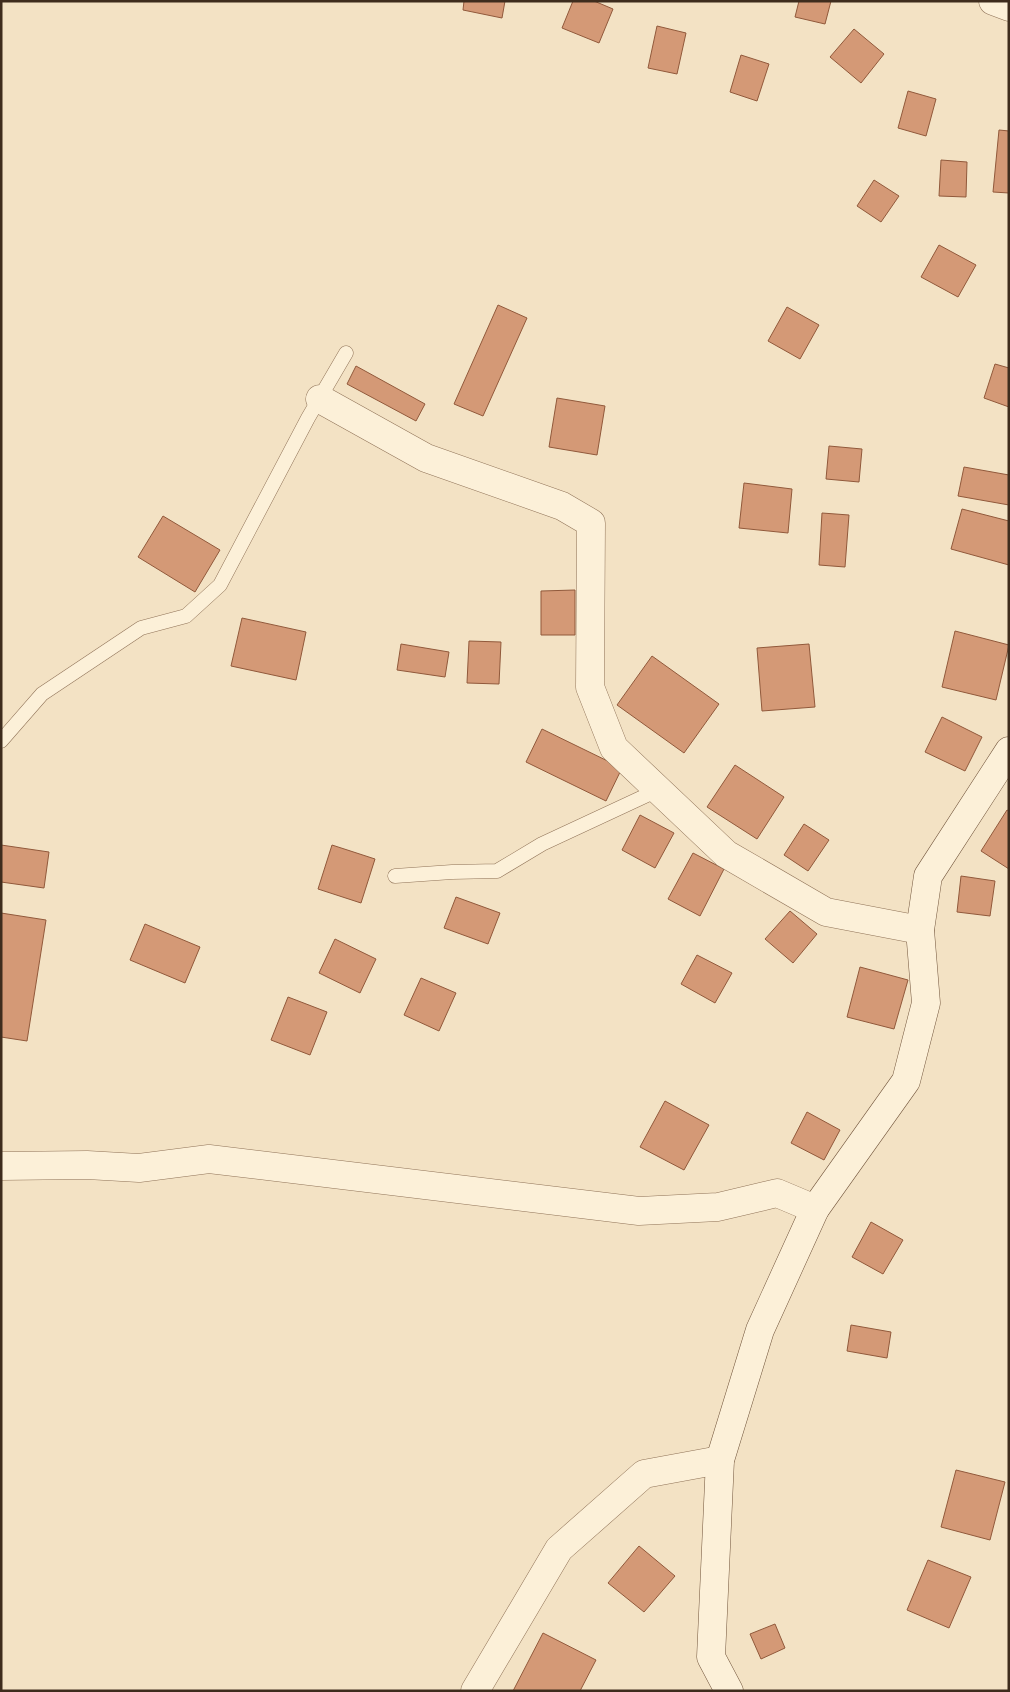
<svg xmlns="http://www.w3.org/2000/svg" width="1010" height="1692" viewBox="0 0 1010 1692" font-family="Spectral,serif">
<style>
.building{fill:#d49976;stroke:#91593b}
.lines{fill:none;stroke-linecap:round;stroke-linejoin:round}
.lane-casing{stroke:#907358;stroke-width:15}
.street-casing{stroke:#907358;stroke-width:29}
.secondary-casing{stroke:#71543b;stroke-width:29}
.lane{stroke:#fcf0d8;stroke-width:14}
.street{stroke:#fcf0d8;stroke-width:28}
.secondary{stroke:#fcf0d8;stroke-width:28}
</style>
<rect width="100%" height="100%" fill="#f3e2c4"/>
<!-- building -->
<g class="building">
<path d="M464,1h41l-3,17 -39,-8z"/>
<path d="M573,1h21l19,8 -14,34 -37,-15z"/>
<path d="M799,1h32l-6,23 -30,-7z"/>
<path d="M657,26l29,7 -9,41 -29,-6z"/>
<path d="M854,29l30,25 -23,29 -31,-26z"/>
<path d="M741,55l28,9 -12,37 -27,-9z"/>
<path d="M908,91l28,8 -10,37 -28,-8z"/>
<path d="M999,130l10,1v62l-16,-1z"/>
<path d="M941,160l26,2 -1,35 -27,-1z"/>
<path d="M874,180l25,16 -18,26 -24,-16z"/>
<path d="M939,245l37,20 -18,32 -37,-20z"/>
<path d="M498,305l29,13 -44,98 -29,-12z"/>
<path d="M787,307l32,18 -19,34 -32,-18z"/>
<path d="M995,364l14,4v39l-25,-9z"/>
<path d="M356,366l69,38 -9,17 -69,-37z"/>
<path d="M557,398l48,8 -8,49 -48,-8z"/>
<path d="M829,446l33,3 -3,33 -33,-3z"/>
<path d="M964,467l45,8v30l-51,-9z"/>
<path d="M744,483l48,6 -4,44 -49,-5z"/>
<path d="M962,509l47,12v44l-58,-16z"/>
<path d="M822,513l27,2 -4,52 -26,-2z"/>
<path d="M163,516l57,34 -25,42 -57,-35z"/>
<path d="M575,590v45h-34v-44z"/>
<path d="M242,618l64,14 -10,48 -65,-14z"/>
<path d="M955,631l54,14 -13,55 -54,-13z"/>
<path d="M469,641l32,1 -2,42 -32,-1z"/>
<path d="M401,644l48,8 -4,25 -48,-7z"/>
<path d="M809,644l6,63 -53,4 -5,-63z"/>
<path d="M652,656l67,48 -35,49 -67,-48z"/>
<path d="M942,717l40,20 -17,34 -40,-19z"/>
<path d="M542,729l80,39 -16,33 -80,-39z"/>
<path d="M735,765l49,32 -27,42 -50,-32z"/>
<path d="M1007,810l2,1v58l-28,-18z"/>
<path d="M640,815l34,18 -19,35 -33,-18z"/>
<path d="M804,824l25,16 -21,31 -24,-16z"/>
<path d="M1,845l48,7 -5,36 -43,-6z"/>
<path d="M332,845l43,14 -14,44 -43,-14z"/>
<path d="M693,853l31,16 -24,47 -32,-17z"/>
<path d="M961,876l34,5 -5,35 -33,-4z"/>
<path d="M456,897l44,16 -12,31 -44,-16z"/>
<path d="M790,911l27,23 -24,29 -28,-24z"/>
<path d="M1,913l45,7 -19,121 -26,-4z"/>
<path d="M145,924l55,23 -15,36 -55,-23z"/>
<path d="M335,939l41,20 -16,34 -41,-20z"/>
<path d="M697,955l35,18 -17,30 -34,-19z"/>
<path d="M860,967l48,13 -14,49 -47,-12z"/>
<path d="M421,978l35,15 -17,38 -35,-16z"/>
<path d="M288,997l39,15 -17,43 -39,-15z"/>
<path d="M665,1101l44,24 -25,45 -44,-23z"/>
<path d="M807,1112l33,18 -16,30 -33,-17z"/>
<path d="M871,1222l32,18 -20,34 -31,-17z"/>
<path d="M851,1325l40,7 -4,26 -40,-7z"/>
<path d="M956,1470l49,12 -15,58 -49,-13z"/>
<path d="M639,1546l36,30 -31,36 -36,-29z"/>
<path d="M928,1560l43,17 -22,51 -42,-18z"/>
<path d="M775,1624l10,24 -24,11 -11,-25z"/>
<path d="M543,1633l53,27 -16,31h-67z"/>
</g>
<g class="lines">
<defs>
<g id="lane">
<path d="M1,741l41,-47 99,-66 45,-12 34,-31 88,-167 38,-65"/>
<path d="M395,876l57,-4 45,-1 45,-27 116,-54"/>
</g>
<g id="street">
<path d="M993,1l16,6"/>
<path d="M320,399l106,59 136,48 29,17 -1,164 24,61 112,106 100,58 94,18"/>
<path d="M1,1166l86,-1 52,3 70,-9 430,52 79,-4 59,-14 38,16"/>
<path d="M475,1691l84,-142 85,-75 76,-14"/>
</g>
<path id="secondary" d="M729,1691l-18,-34 9,-197 40,-130 55,-121 91,-128 20,-78 -6,-73 8,-54 81,-125"/>
</defs>
<!-- lane casing -->
<use href="#lane" class="lane-casing"/>
<!-- street casing -->
<use href="#street" class="street-casing"/>
<!-- secondary casing -->
<use href="#secondary" class="secondary-casing"/>
<!-- lane -->
<use href="#lane" class="lane"/>
<!-- street -->
<use href="#street" class="street"/>
<!-- secondary -->
<use href="#secondary" class="secondary"/>
</g>
<!-- border -->
<rect width="1010" height="1692" fill="none" stroke="#3e2c1d" stroke-width="5"/>
</svg>
